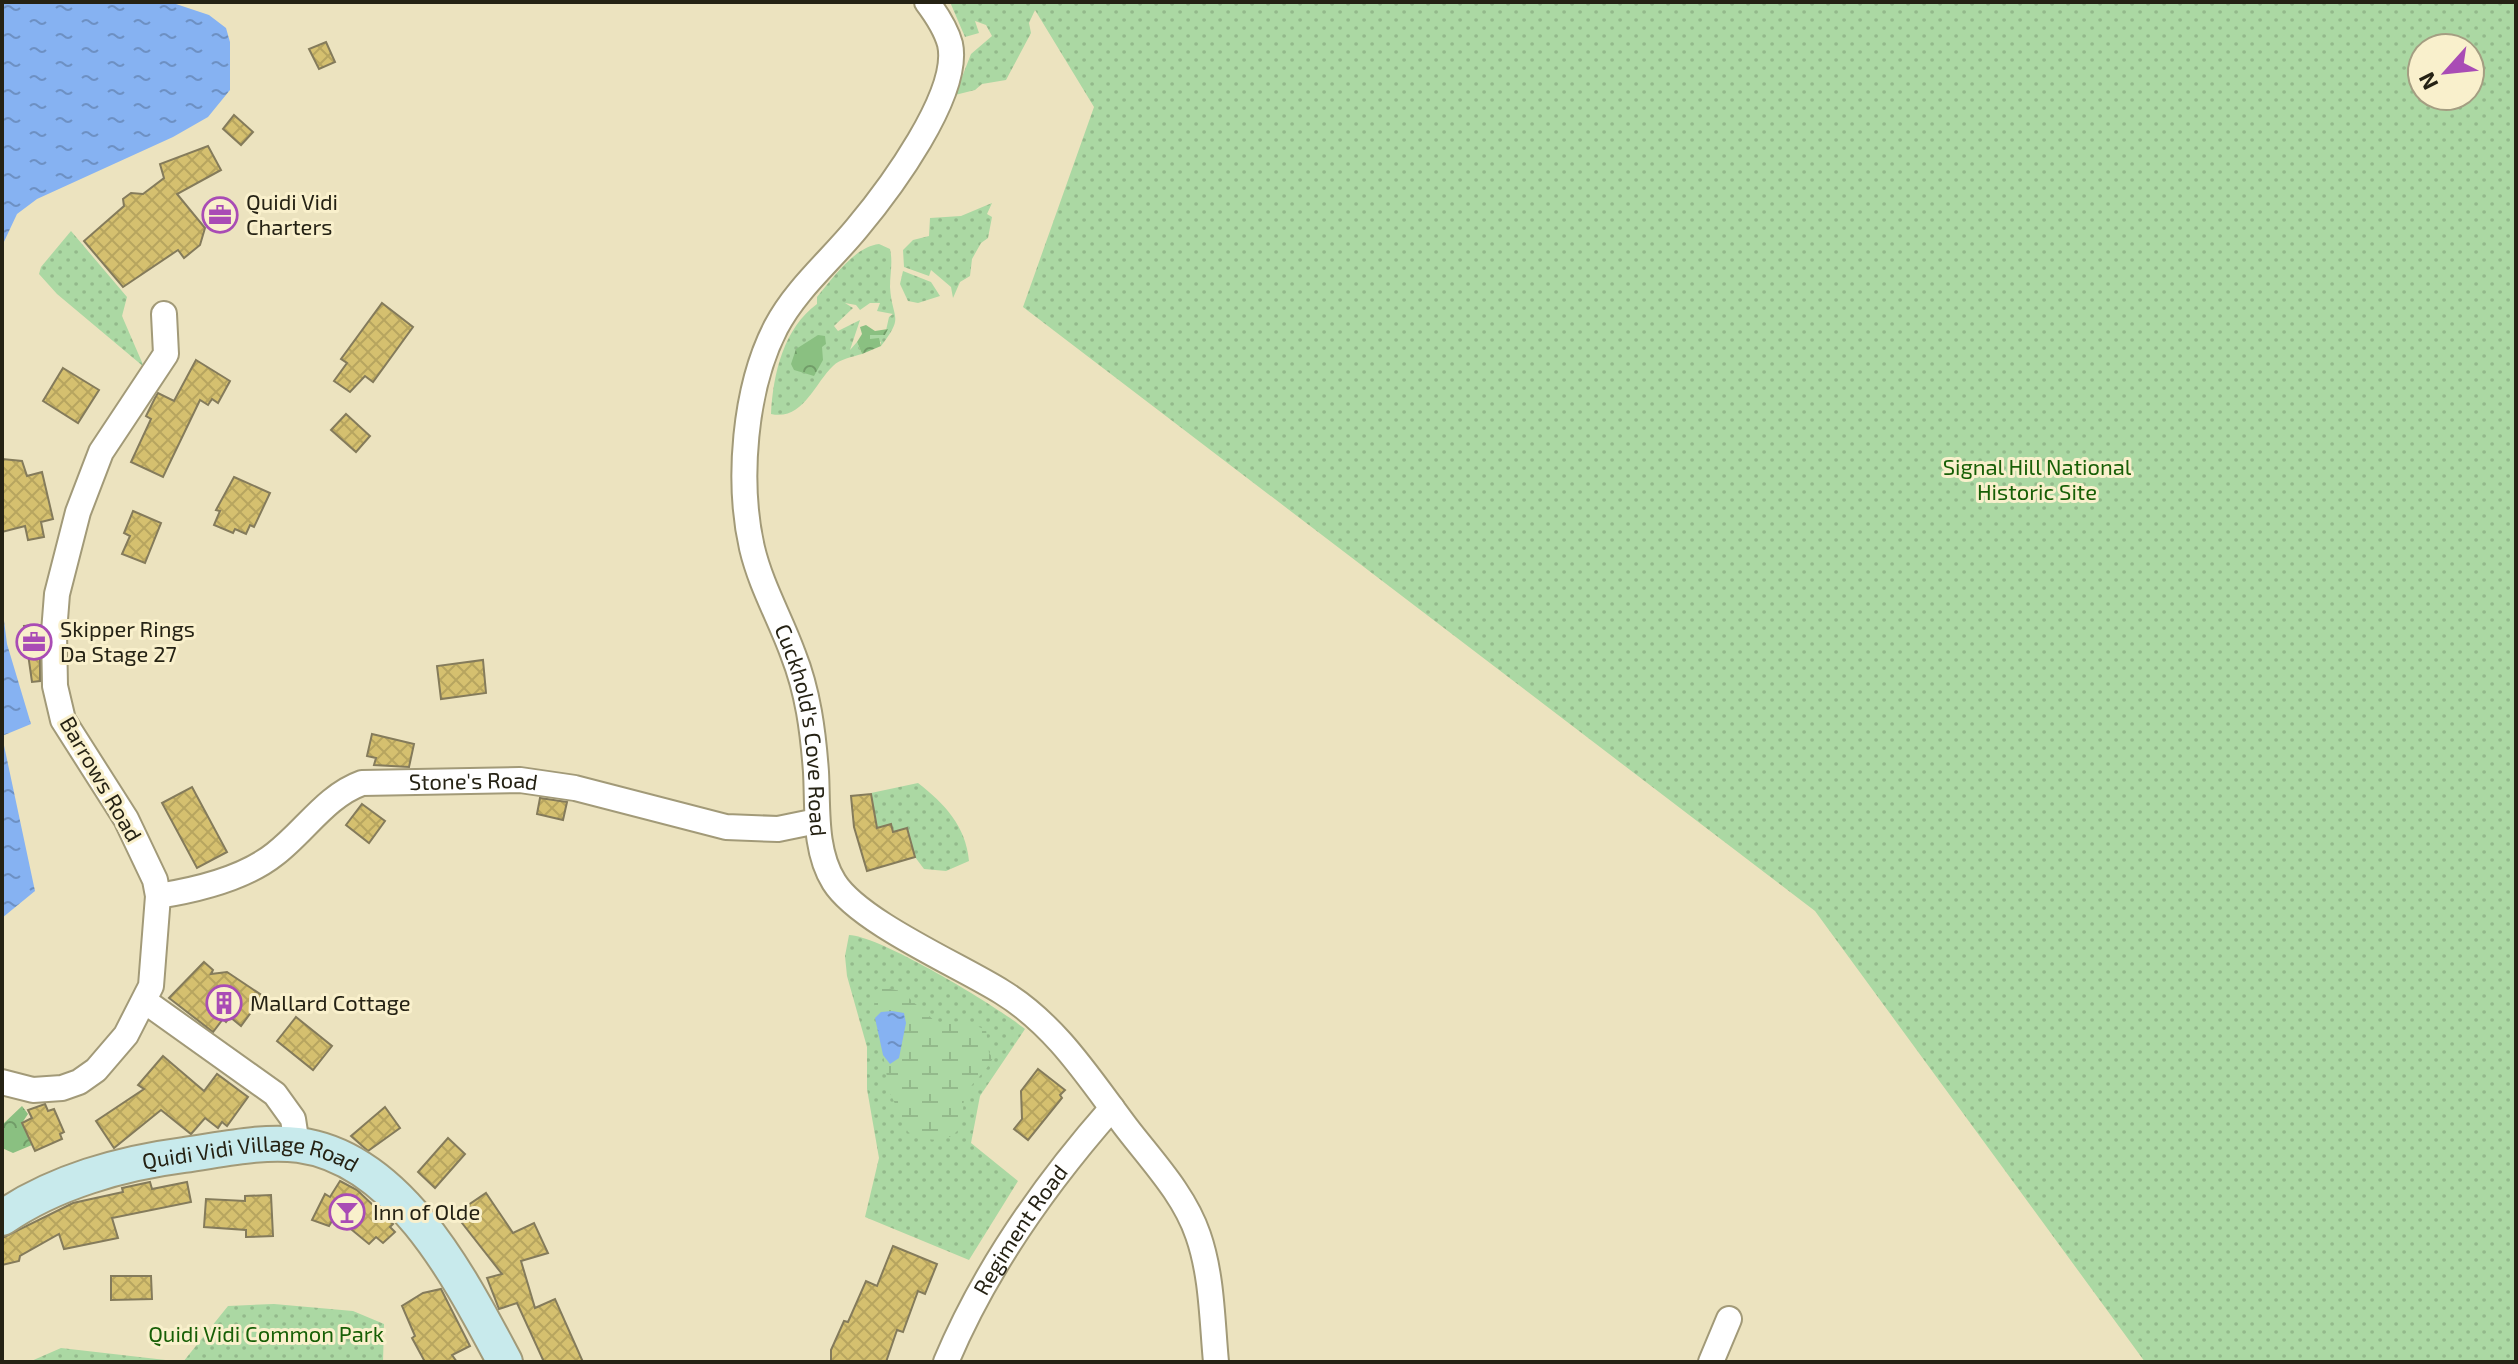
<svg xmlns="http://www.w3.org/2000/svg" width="2518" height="1364" viewBox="0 0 2518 1364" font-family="'Exo 2',sans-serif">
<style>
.grass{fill:url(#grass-dots);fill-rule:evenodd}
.forest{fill:url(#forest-crowns)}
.wetland{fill:url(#wetland-marsh)}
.water{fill:url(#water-ripples)}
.building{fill:url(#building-cross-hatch);stroke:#847b5b;stroke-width:2}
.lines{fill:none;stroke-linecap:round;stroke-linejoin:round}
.street-casing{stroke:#a29a78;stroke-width:28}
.secondary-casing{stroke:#a29a78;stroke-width:38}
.street{stroke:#fff;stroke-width:24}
.secondary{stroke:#c8eaec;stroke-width:34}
.labels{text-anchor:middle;stroke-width:6;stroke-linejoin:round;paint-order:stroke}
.poi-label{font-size:22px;fill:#252214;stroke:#f9f0cc;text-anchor:start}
.park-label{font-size:22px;fill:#175f06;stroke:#f9f0cc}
.street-label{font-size:22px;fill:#252214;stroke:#f9f0cc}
</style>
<defs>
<pattern id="grass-dots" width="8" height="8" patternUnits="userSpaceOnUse" patternTransform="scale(2)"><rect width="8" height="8" fill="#abd8a3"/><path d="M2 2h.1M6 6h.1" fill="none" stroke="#93b98b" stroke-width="1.8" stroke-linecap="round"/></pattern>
<pattern id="forest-crowns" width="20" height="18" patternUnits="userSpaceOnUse" patternTransform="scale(2)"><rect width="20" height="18" fill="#8ac081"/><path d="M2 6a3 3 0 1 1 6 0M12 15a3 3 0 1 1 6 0" fill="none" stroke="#719c68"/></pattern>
<pattern id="wetland-marsh" width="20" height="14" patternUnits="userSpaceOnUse" patternTransform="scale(2)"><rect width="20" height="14" fill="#abd8a3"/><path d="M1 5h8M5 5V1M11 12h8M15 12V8" fill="none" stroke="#93b98b"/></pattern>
<pattern id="water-ripples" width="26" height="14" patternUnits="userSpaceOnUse" patternTransform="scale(2)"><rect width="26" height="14" fill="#86b2f2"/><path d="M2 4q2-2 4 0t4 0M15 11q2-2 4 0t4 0" fill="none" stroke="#6d90c3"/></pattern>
<pattern id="building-cross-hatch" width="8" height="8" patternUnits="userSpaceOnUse" patternTransform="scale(2)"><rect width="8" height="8" fill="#d5c06f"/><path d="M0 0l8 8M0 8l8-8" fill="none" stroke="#b7a55f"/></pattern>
</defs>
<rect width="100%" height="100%" fill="#ece3bf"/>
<!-- grass -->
<g class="grass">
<path d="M950,2h1566v1360h-371l-330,-451 -792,-604 71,-200 -59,-97 -6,13 2,10 -25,47 -24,4 -7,6 -20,5 16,-41 21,-18 -6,-11 -11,-4 4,12 -14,4zM2422,48h48v48h-48z"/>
<path d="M992,203l-5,11 5,3 -4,21 -7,5 -9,16 -2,17 -10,6 -7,16 -2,-11 -20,-17 -2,6 -25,-9 -1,-17 10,-10 16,-4 1,-18 31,-2z"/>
<path d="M71,231l56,66 -5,19 22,51 -87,-73 -18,-20 2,-7z"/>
<path d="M879,244l11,5c3,13 0,25 0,38 2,33 15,28 -9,59v-4l-11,-3 -1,-4h16l4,-18 4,-3 -16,-3 3,-8h-10l-10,7 -4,-5 -11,-2 8,5 -19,18 4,5 22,-11 -10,30 7,-8 5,12c-10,3 -22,5 -29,12 -19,18 -30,55 -62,48 2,-41 13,-86 46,-110v-7c15,-18 37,-50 62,-53z"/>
<path d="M903,271l28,11 9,14 -22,7 -10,-2 -8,-17z"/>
<path d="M918,783c26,20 48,43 51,78l-23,10 -22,-2 -9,-12 -8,-29 -14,4 -3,-8 -13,4 -6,-35z"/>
<path d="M849,935c32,1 149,72 176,94l-45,67 -9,47 47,38 -49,79 -104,-43 14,-59 -12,-69v-42l-20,-71 -2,-20z"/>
<path d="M274,1304l79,7 31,13 -1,38h-354l32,-14 122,14 45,-56z"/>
</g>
<!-- forest -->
<g class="forest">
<path d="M866,325l9,6 13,-2 -3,6h-15v4l9,-1 2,8 -19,8 -5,-12 5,-8 -2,-7z"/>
<path d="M818,335l7,1 1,8 -4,3 1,13 -9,16 -20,-6 -3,-6 5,-15z"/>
<path d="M22,1106l6,8 -6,9 10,22 -19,8 -11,-5v-23z"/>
</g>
<!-- wetland -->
<path class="wetland" d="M880,987l21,4 36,32 28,-2 21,9 3,23 4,5c-7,14 -20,23 -27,36 -4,8 -2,18 -4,26 -5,26 -37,22 -54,12l-18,-39 -7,-38 7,9 14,-32v-19l-23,-1 -6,6 -1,-27z"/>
<!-- water -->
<g class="water">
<path d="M2,2h168l39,13 17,13 4,14v48l-22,27 -35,20 -136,62 -20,15 -15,32z"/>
<path d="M2,605l5,39 24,80 -29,12 33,155 -33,27z"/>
<path d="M892,1011l12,2 2,10 -7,35 -9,6 -7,-9 -8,-37 6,-6z"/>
</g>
<!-- building -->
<g class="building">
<path d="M326,42l9,20 -16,7 -10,-20z"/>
<path d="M234,115l19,17 -12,13 -18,-16z"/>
<path d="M208,146l13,24 -44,24 28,34 -5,17 -16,13 -6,-8 -55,37 -39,-46 40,-35 -1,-7 8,-6 12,1 21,-16 -4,-14z"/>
<path d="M382,303l31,24 -40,55 -8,-6 -15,16 -16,-11 13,-18 -6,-4z"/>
<path d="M196,360l34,21 -12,22 -6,-4 -4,6 -8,-5 -37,77 -32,-15 20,-43 -5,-3 9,-18 3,-5 16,8z"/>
<path d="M63,368l36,22 -21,33 -35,-22z"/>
<path d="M346,414l24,22 -14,16 -25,-22z"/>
<path d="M2,459l20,2 5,15 15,-4 11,47 -12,3 3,15 -16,3 -3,-14 -23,6z"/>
<path d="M234,477l36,16 -16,34 -4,-2 -4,9 -11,-5 -2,4 -19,-8 6,-14 -4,-1z"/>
<path d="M133,511l28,12 -16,40 -23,-9 8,-18 -6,-3z"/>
<path d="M40,625v56l-8,1 -8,-56z"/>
<path d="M483,660l3,33 -45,6 -4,-33z"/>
<path d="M372,734l42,10 -5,23 -35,-2 2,-7 -9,-2z"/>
<path d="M192,787l35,65 -30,16 -35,-65z"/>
<path d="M871,794l6,34 14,-4 2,8 14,-4 8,29 -48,14 -13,-44 -3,-31z"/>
<path d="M540,798l27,4 -4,18 -26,-6z"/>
<path d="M362,804l23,17 -16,22 -23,-18z"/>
<path d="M204,962l9,8 -2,4 16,-2 36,24 -22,30 -11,-9 -4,5 -3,-3 -10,13 -44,-34z"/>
<path d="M296,1017l36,29 -19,24 -36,-29z"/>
<path d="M163,1056l41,35 13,-17 31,23 -21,29 -5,-4 -4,6 -13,-10 -14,16 -30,-24 -47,38 -18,-27 48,-32 -6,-4z"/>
<path d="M1038,1069l27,21 -5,5 2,3 -34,42 -14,-11 8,-10 -1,-28z"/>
<path d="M45,1104l3,7 6,-2 10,23 -4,2 2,5 -27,12 -13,-28 10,-5 -4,-8z"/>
<path d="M385,1107l15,21 -32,23 -17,-15z"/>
<path d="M448,1138l17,16 -30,34 -17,-16z"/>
<path d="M340,1181l17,9 36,34 -3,3 5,5 -12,11 -7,-6 -7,7 -34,-28 -6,10 -17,-6 13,-26 5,3z"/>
<path d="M150,1182l2,7 35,-7 4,20 -79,16 6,20 -54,11 -5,-15 -39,22 -1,5 -17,4v-27l71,-35 50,-11 -1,-4z"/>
<path d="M486,1193l27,40 21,-10 14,30 -27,8 14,47 20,-9 28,63h-39l-27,-59 -18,6 -12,-31 15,-4 -47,-60z"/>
<path d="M271,1195l2,41 -27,1v-7l-42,-3 2,-28 39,2v-5z"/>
<path d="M893,1246l44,18 -12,30 -7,-3 -15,41 -6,-2 -11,32h-55v-12l13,-29 4,1 18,-41 11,5z"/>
<path d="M111,1276h40l1,23 -41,1z"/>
<path d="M441,1289l29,57 -18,9 5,7h-32l-13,-24 3,-2 -13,-30 21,-13z"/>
</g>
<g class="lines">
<defs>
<g id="street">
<path id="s1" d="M927,2c9,12 19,27 23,42 11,50 -62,147 -93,184 -27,33 -61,61 -81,99 -32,62 -39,155 -24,221 9,38 28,70 41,106 15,38 20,77 23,118 2,36 -2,78 18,110 25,40 125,83 168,110 54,33 87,86 124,135 26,34 58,67 72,108 14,40 14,85 18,127"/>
<path id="s2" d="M158,896c38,-6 87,-18 117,-42 30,-23 51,-58 87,-71l158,-3 55,8 151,39 52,2 39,-8"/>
<path d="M146,1002l129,92 18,25 4,26"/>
<path d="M2,1082l31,8 29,-2 17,-6 17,-12 30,-35 25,-49 7,-90 -3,-16 -29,-61 -63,-99 -8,-34 -1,-54 3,-38 21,-82 23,-60 65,-98 -2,-40"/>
<path id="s3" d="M946,1362c39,-93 99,-178 166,-254"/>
<path d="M1711,1362l18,-43"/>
</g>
<g id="secondary">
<path id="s4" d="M2,1218c52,-36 120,-55 182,-63 36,-5 79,-15 115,-10 102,14 163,137 206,217"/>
</g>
</defs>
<!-- street casing -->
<use href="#street" class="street-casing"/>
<!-- secondary casing -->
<use href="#secondary" class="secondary-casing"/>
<!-- street -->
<use href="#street" class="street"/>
<!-- secondary -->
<use href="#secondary" class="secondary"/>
</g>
<!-- icons -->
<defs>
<symbol id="office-ring" viewBox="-11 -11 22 22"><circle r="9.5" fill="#f9f0cc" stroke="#a94cb5" stroke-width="1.5"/><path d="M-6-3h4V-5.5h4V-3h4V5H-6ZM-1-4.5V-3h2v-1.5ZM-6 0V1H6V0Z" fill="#a94cb5"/></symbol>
<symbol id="building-ring" viewBox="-11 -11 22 22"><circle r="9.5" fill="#f9f0cc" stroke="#a94cb5" stroke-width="1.5"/><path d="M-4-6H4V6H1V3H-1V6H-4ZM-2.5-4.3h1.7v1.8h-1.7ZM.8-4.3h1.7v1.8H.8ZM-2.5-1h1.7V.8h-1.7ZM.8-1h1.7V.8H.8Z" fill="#a94cb5"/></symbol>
<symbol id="bar-ring" viewBox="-11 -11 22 22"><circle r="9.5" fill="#f9f0cc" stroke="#a94cb5" stroke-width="1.5"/><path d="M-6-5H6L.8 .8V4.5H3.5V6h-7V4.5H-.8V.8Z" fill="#a94cb5"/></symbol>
</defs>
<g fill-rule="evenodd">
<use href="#office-ring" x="200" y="195" width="40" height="40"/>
<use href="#office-ring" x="14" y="622" width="40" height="40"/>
<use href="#building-ring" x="204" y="983" width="40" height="40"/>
<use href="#bar-ring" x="327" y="1192" width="40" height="40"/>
</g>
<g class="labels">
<!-- poi labels -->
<g class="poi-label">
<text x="246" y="210">Quidi Vidi<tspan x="246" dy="25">Charters</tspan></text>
<text x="60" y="637">Skipper Rings<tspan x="60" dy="25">Da Stage 27</tspan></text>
<text x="250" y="1011">Mallard Cottage</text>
<text x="373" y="1220">Inn of Olde</text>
</g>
<!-- park labels -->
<g class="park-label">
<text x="2037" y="475">Signal Hill National<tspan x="2037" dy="25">Historic Site</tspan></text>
<text x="266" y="1342">Quidi Vidi Common Park</text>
</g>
<!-- street labels -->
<g class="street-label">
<text dy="8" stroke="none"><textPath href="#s1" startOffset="804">Cuckhold's Cove Road</textPath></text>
<text transform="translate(101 779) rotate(60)" y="8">Barrows Road</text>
<text dy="8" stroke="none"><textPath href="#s2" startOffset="350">Stone's Road</textPath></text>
<text dy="8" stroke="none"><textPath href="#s4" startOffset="262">Quidi Vidi Village Road</textPath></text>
<text dy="8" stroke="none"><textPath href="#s3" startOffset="152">Regiment Road</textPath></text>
</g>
</g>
<!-- border -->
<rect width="2518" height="1364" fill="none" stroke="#252214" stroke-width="8"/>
<!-- north arrow -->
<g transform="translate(2446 72) rotate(243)"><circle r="38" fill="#f9f0cc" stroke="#a49e82" stroke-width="2"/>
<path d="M0-6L14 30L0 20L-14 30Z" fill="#a94cb5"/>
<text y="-12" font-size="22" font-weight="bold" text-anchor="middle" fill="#252214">N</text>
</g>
</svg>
